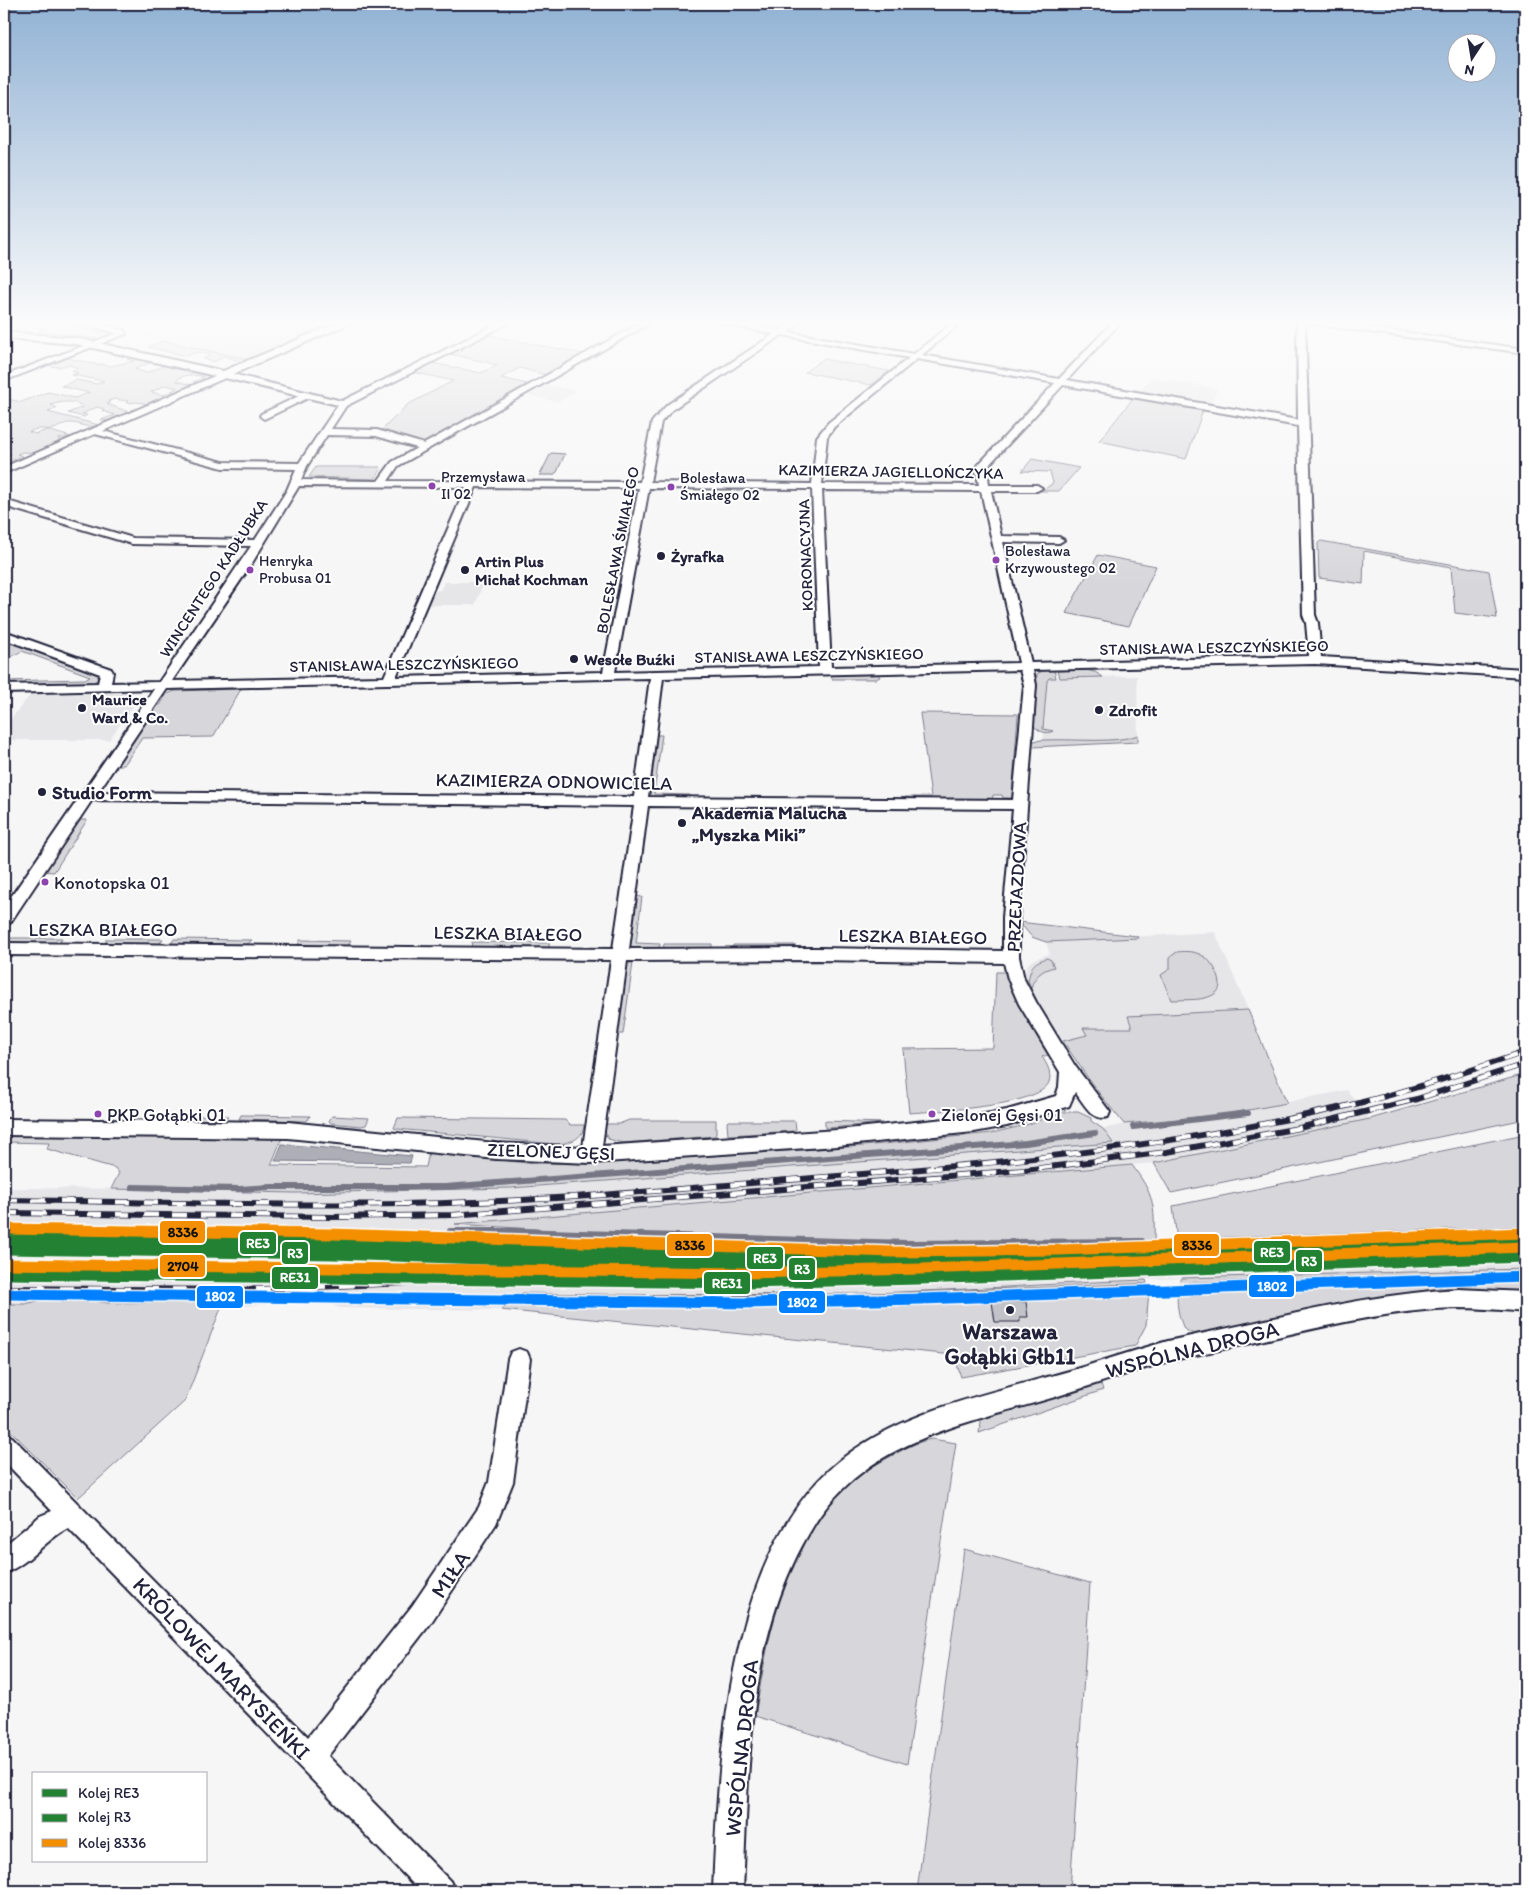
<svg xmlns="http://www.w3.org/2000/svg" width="1529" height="1895" viewBox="0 0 1529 1895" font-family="Itim,sans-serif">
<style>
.built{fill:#e6e6e9}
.green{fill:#d7d7db;stroke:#7c7c8b}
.water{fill:#aeaeb7;stroke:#767685}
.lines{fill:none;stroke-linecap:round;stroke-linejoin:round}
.stream{stroke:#767685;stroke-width:6}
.building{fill:#c2c2c9;stroke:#22223b}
.street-casing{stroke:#22223b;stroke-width:4}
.secondary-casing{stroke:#22223b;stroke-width:4}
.street{fill:#fff;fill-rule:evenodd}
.secondary{fill:#fff;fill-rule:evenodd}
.rail-casing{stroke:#22223b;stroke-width:6}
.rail{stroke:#fff;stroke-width:4.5;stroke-dasharray:14;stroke-linecap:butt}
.rail-1-casing{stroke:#fff;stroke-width:14}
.rail-2-casing{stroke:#fff;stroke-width:14}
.rail-3-casing{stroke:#fff;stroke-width:14}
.rail-4-casing{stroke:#fff;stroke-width:14}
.rail-5-casing{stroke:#fff;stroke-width:14}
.rail-6-casing{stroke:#fff;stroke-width:14}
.rail-1{stroke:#238132;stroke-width:11}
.rail-2{stroke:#238132;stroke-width:11}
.rail-3{stroke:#f48f03;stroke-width:11}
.rail-4{stroke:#238132;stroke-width:11}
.rail-5{stroke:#f48f03;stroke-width:11}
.rail-6{stroke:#0080ff;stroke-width:11}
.bus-dot{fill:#8e44ad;stroke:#fff;stroke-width:2}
.poi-dot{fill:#22223b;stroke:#fff;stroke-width:2}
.labels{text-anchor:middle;stroke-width:4;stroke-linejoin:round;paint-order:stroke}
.far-bus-label{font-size:15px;fill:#22223b;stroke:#fff;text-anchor:start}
.far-street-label{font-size:16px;fill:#22223b;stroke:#fff}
.far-poi-label{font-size:16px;font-weight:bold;fill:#22223b;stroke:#fff;text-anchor:start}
.bus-label{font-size:18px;fill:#22223b;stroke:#fff;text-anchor:start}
.street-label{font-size:19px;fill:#22223b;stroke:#fff}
.poi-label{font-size:19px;font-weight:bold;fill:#22223b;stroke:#fff;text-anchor:start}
.near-poi-label{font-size:22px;font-weight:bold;fill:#22223b;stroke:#fff}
.near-street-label{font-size:22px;fill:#22223b;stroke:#fff}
.line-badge{stroke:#fff;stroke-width:2}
.badge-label{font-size:14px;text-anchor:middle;font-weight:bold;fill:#fff}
.pale-badge-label{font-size:14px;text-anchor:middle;font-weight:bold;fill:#111}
</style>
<rect width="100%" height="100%" fill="#f6f6f7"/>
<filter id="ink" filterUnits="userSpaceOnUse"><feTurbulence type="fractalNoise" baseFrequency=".02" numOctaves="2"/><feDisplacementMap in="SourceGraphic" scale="10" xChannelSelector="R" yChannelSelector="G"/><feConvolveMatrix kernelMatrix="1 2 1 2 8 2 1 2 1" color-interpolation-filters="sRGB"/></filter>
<g filter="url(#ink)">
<!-- built -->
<g class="built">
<path d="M169,322h157l-20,9 10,2 -65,27 -111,-25z"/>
<path d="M1151,377l67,12 -9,16 -71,-12z"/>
<path d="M544,384l30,6 1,2 -17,10 -34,-7z"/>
<path d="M444,582h40l-9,23h-47l6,-13 7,-3z"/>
<path d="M1137,676l1,66 -95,5 4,-66 2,-3z"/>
<path d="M131,692l-2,4h11l-31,44h-105v-13l27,-33z"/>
<path d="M1215,932l33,78 -120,7 4,11h-48l4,7 -25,6 -33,-48 -6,-16 4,-13 6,-5 16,-5 -4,-12z"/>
<path d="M1347,1090l23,29 -216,44 -694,61 342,22 375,-5 272,-12 76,-1v41l-343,9 -136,5 -100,7 -132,4 -96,2 -196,-3 -21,17 -160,-2 -13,-4 -36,-2 -71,6 -32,-6 -81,1 -15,-2 -51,-1 -17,4h-21v-116l162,1 129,4 216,-5 601,-45 -9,-14 21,-5 97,-9z"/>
</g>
<!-- green -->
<g class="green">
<path d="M20,322h39l57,14 -13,4 -65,-9 7,-3z"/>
<path d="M488,335l96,19 -38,21 -26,-7 -19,10 26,6 -105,60 -42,-12 27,-27 46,-24 -40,-9 19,-9 49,10 17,-8 -48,-11z"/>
<path d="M164,341l87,19 -6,3 -21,-7 -10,6 -11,-3 8,-4 -14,-3 -11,4 -38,-9z"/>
<path d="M131,357l21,5 -17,7 11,4 19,-8 45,10 -2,3 -11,5 -4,-1 11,-5c-12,-3 -21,-3 -28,4l16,4 -16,7 -5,-1 6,-3 -11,-3 -15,7 12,3 6,-3 4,2 -25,10 -12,-2 -10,1 2,-2 -14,-2 -6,2 2,1 -3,2 22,8 -20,9 -8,-1 14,-5 -13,-4 2,-2 -7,-2 -15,7 5,1 -3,2 -16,-4 15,-6c-8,-7 -20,-6 -32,-2l6,3 -9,4 51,13c-14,5 -18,-3 -30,-2 -5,0 -10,4 -15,6 -9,2 -15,-3 -25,3l7,2 11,-4 24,7 -13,2 2,3 -24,11 -13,-1 -6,2 5,2 -18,8v-5l7,-5 -7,-1v-53l4,-1 13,3 27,-10 27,6 14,-5 -28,-7 16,-6 19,4 8,-3 -32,-6 6,-2 -6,-2 5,-3 -7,-3 -13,2 -11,-2 22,-7 30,7 3,-1 10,2 23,-5 -7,-2z"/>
<path d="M823,359l66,12 -18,14 -66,-13z"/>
<path d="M1134,397l69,13 -17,49 -87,-18z"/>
<path d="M1032,459l47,9 -20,23h-61l47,-2 8,-6 -3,-11 -28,-1z"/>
<path d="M316,467h64l1,2 -6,10 -66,-2z"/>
<path d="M1321,541l168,30 8,47 -42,-5 -4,-46 -87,-16 -1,33 -44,-6 -1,-35z"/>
<path d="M1098,555l58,11 -27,60 -63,-13z"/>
<path d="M6,640l94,34 1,3 -9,6 -88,3v-5l81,-2 5,-3 -68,-25 -18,10v-20z"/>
<path d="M1054,670l2,8h-7l-2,3 -4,48 10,2c-7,4 -14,0 -19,-5l3,-52 5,-3z"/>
<path d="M1086,670l9,2 8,5 -43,1 -3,-7z"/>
<path d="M877,673l3,4 -4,2h-44l-1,-5z"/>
<path d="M241,689l-28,48 -71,1 -18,27h-9l41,-60h4l7,-11 8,-3z"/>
<path d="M920,713l98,1 -6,84h-9l-1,-3h-9l-1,7 -87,-1v-4h26z"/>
<path d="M655,735h7l-8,59 36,1v4l-41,-3 -1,-3z"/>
<path d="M1138,735v7l-106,5 1,-6c30,-4 79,4 105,-6z"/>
<path d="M78,820h9l-33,52 -11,-1z"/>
<path d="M634,896l8,1 -6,46 24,1 -1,7 -28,-2 -3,-7z"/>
<path d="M1019,922l118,14 1,2 -92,4 -14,-5z"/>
<path d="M9,938h53l-3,6h-52z"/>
<path d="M106,939h57l-5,6h-52z"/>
<path d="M174,939l78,1 -7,6 -72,-1 -2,-1z"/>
<path d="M300,940l51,1 -4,6h-48l-1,-2z"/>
<path d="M472,942l78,1 -2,6 -77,-1z"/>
<path d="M664,944h48v6l-49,1z"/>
<path d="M733,945h62l1,4 -63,2z"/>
<path d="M1177,952c9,-1 18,-1 26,4 9,4 23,28 14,36 -10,10 -32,7 -46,8l-10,-25 9,-6v-12z"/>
<path d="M1047,958l4,2 3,7c-12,3 -20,9 -23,21l-3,-8c4,-15 4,-17 19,-22z"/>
<path d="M626,963h7l-10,71h-7z"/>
<path d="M996,972h9l22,48 21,35 -6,2c5,7 10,16 7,25 -9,25 -116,29 -140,31l-6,-64 90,-1z"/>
<path d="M1248,1010l39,93 -66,12 -97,9 -32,-40 -29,-43 24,-6 -4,-7h49l-4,-12z"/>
<path d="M1525,1074v45l-354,74 -17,-30 216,-44z"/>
<path d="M1063,1112h15l13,6v3l12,8 10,14 -602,45 -216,5 -184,-4 8,-16 -4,-5 -68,-19 2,-6 -45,-1v-6l278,2 -11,27 155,2 3,-15 98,11 59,1 277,-18 129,-13 34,-8z"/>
<path d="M159,1115l67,1h2l-4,4 -67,-1z"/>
<path d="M241,1115l69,1 -3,5h-5l-63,-2z"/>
<path d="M332,1116l37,2 -3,7 -5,1 -30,-3 -2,-2z"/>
<path d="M398,1118l167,2 5,5h14c-1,15 -15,18 -29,19l-158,-15 -3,-1z"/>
<path d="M629,1120h87v14l-1,2 -92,7 -15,-4 -3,-8 1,-7h13z"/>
<path d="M728,1121h67l1,8 -2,2 -64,4h-2l-1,-13z"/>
<path d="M825,1121l57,2 -53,5h-4z"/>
<path d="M1525,1134v94l-76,1 -272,12 -4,-35z"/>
<path d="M1132,1165c22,30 23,40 22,76l-352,5 -347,-22z"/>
<path d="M1525,1269v26l-82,-8 -111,20 -136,28 -12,-6c-7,-16 -10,-35 -2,-51z"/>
<path d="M1146,1280l3,11 -3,34 -11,21 -174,31 -7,-22 -453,-45 21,-17c141,2 283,4 424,-3 67,-3 133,-8 200,-10z"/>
<path d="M42,1300l51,1 15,2 81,-1 32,6 -36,93 -107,97 -74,-74v-120h21z"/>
<path d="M1100,1381l3,9 -124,43 3,-16z"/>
<path d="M932,1439l24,4 -49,321 -152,-48c17,-99 33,-205 131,-257 15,-8 29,-17 46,-20z"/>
<path d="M964,1549l126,34 -20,308h-153z"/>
</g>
<!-- water -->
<path class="water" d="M282,1144l130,12 -2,7 -135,-2z"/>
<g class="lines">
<!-- stream -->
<g class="stream">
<path d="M1133,1127l115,-14"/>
<path d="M132,1187l108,2 31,-2h174l581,-44 69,-10"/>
<path d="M450,1231h65l392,12 235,-2"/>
<path d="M1189,1241l336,-12"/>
<path d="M1190,1285l335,-12"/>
<path d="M534,1297h308l302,-11"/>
</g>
</g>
<!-- building -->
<g class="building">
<path d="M551,453l14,1 -8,18 -4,3h-13z"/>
<path d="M992,1302h34l2,15h-8v5h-25z"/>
</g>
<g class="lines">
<defs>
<g id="street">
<path d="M76,322h14l34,8 2,4 -122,47v-5l113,-43z"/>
<path d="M501,322h10l-165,84 -15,23 46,1 47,14 218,-122h10l-254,144 -10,15 252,1 12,-60 15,-17 107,-71 -59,-12h18l46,8 13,-8h9l-13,10 126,22 39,-32h9l-40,33 137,24 54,-57h8l-54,58 231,40 -1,-98h8l10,293 3,8 3,34 204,12v8l-210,-13 -282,6 3,15 -17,232v40l5,22 12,23 39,64 35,46 -2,5c-16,5 -24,-14 -33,-25l-6,14 -62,20 -33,6 -137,14 -246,17 -95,-4 -208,-21 -284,-3v-16l284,3 208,21 87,4 28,-187 -607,-5v-12l609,6 21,-143 -542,-6 -82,123 -6,1v-17l150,-218 -150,4v-8l94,-2 2,-9 -96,-35v-8l107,38 2,3 -2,11 48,-1 92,-136 -119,-2 -128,-38v-6l129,38 122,2 32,-50 9,-21 -73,-1 -128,-34 -88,38 -3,1v-6l220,-95 118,29zM782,335l127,23 -81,65 -11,14 -5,47 -162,-2 11,-60 12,-13zM917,359l138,24 -76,81 -3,6 3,15 -157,-1 5,-47 7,-10zM225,378l74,18 -38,18 -1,2 4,3 44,-21 30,7 -39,58 -76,-1 -120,-31zM1063,385l235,41 5,189 3,8 3,33 -278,7 -28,-121 56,1 5,-3 -5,-3 -58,-1 -10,-45h46l5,-3 -5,-3h-48l-2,-18zM327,435l49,1 41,12 -25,14 -14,19 -77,-1 6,-14zM299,486l167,1 -82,190 -212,4 77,-113zM476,487l163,1 -36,184 -207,5zM649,488l163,1 7,178 -204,5zM822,490l159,1 38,172 -188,4zM1020,670l4,15 -11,115 -365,-3 15,-119zM650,678l-16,119 -536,-5 69,-103zM648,806l365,3 -10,108v34l-185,-3 -189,1zM818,960l186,3 4,16 11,25 41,68 -1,15 -3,9 -49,14 -33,6 -137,14 -235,16 25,-185z"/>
<path d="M1307,322h22l196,27v4l-214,-29z"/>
<path d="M1458,1289l67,3v20c-23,-2 -45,-4 -68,-4 -67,2 -132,18 -197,33 -34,8 -68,14 -101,23 -35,10 -69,22 -104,33 -58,17 -119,30 -172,61 -27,16 -53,40 -69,67 -68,109 -65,242 -71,366h-30c6,-141 14,-364 150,-447 66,-41 146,-55 220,-77 28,-9 56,-18 85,-26 31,-7 62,-13 93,-20 65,-15 130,-28 197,-32z"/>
<path d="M519,1349l8,3 3,7 -17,123 -17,42 -66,100 -102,132 122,125 5,10h-35l-352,-363c-23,12 -40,37 -64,45v-27l36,-30 12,-5 -48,-50v-28l8,4 296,300 104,-131 67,-99 10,-25 19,-123 3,-7z"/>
</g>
<path id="secondary" d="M339,322h14l-129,56 -148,-34 -72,-6v-6l72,6 147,33z"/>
</defs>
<!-- street casing -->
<use href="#street" class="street-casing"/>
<!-- secondary casing -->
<use href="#secondary" class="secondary-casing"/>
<!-- street -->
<use href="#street" class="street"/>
<!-- secondary -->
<use href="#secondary" class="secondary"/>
<defs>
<g id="rail">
<path d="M4,1200c157,2 314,8 471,2 113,-4 225,-15 338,-24 182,-14 365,-31 542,-74 58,-14 114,-33 170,-52"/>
<path d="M4,1213l328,4 120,-2 573,-45 142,-18 132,-24 118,-29 108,-35"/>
<path d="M4,1226l186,3 298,20"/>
<path d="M4,1288l237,2 190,-8 93,-1"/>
</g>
</defs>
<!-- rail casing -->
<use href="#rail" class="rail-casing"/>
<!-- rail -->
<use href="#rail" class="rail"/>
<defs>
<path id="rail-1" d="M4,1239l328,5 562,18 165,-2 466,-17"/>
<path id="rail-2" d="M4,1249l328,5 562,18 165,-2 466,-17"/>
<path id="rail-3" d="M4,1229l328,5 562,18 165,-2 466,-17"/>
<path id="rail-4" d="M4,1274l742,9 175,-4 604,-22"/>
<path id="rail-5" d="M4,1264l742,9 175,-4 604,-22"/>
<path id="rail-6" d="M4,1294l742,9 176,-4 603,-22"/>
</defs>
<!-- rail-1 casing -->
<use href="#rail-1" class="rail-1-casing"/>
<!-- rail-2 casing -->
<use href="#rail-2" class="rail-2-casing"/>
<!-- rail-3 casing -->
<use href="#rail-3" class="rail-3-casing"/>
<!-- rail-4 casing -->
<use href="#rail-4" class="rail-4-casing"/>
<!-- rail-5 casing -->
<use href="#rail-5" class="rail-5-casing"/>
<!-- rail-6 casing -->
<use href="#rail-6" class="rail-6-casing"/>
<!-- rail-1 -->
<use href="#rail-1" class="rail-1"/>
<!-- rail-2 -->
<use href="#rail-2" class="rail-2"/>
<!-- rail-3 -->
<use href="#rail-3" class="rail-3"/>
<!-- rail-4 -->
<use href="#rail-4" class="rail-4"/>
<!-- rail-5 -->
<use href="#rail-5" class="rail-5"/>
<!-- rail-6 -->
<use href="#rail-6" class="rail-6"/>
</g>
</g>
<!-- sky -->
<linearGradient id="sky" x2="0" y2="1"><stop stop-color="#91b2d4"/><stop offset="0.55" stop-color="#fbfbfb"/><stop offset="1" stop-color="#fbfbfb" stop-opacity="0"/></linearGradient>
<rect width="1529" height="587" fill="url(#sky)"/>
<!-- markers -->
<g class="bus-dot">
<circle cx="432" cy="486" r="4.5"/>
<circle cx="671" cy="487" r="4.5"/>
<circle cx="996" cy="560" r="4.5"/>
<circle cx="250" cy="570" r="4.5"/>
<circle cx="45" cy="882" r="4.5"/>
<circle cx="98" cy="1114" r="4.5"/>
<circle cx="932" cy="1114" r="4.5"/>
</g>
<g class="poi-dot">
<circle cx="661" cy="556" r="5"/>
<circle cx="465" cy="570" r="5"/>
<circle cx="574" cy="659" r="5"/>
<circle cx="82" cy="708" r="5"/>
<circle cx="1099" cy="710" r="5"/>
<circle cx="42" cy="792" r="5"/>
<circle cx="682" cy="823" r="5"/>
<circle cx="1010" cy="1310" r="5"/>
</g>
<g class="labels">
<!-- far-bus labels -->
<g class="far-bus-label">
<text x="441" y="482">Przemysława<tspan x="441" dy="17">II 02</tspan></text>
<text x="680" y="483">Bolesława<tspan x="680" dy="17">Śmiałego 02</tspan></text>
<text x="1005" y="556">Bolesława<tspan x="1005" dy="17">Krzywoustego 02</tspan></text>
<text x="259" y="566">Henryka<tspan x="259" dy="17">Probusa 01</tspan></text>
</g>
<!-- far-street labels -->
<g class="far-street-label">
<text transform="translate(891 471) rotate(1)" y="6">KAZIMIERZA JAGIELLOŃCZYKA</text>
<text transform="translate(617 550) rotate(-79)" y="6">BOLESŁAWA ŚMIAŁEGO</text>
<text transform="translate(805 555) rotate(-92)" y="6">KORONACYJNA</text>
<text transform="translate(213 578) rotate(-57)" y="6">WINCENTEGO KADŁUBKA</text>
<text transform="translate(1214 647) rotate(-1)" y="6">STANISŁAWA LESZCZYŃSKIEGO</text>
<text transform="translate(809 655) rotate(-1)" y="6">STANISŁAWA LESZCZYŃSKIEGO</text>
<text transform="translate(404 664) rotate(-1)" y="6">STANISŁAWA LESZCZYŃSKIEGO</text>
</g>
<!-- far-poi labels -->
<g class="far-poi-label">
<text x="671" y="562">Żyrafka</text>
<text x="475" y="567">Artin Plus<tspan x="475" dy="18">Michał Kochman</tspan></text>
<text x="584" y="665">Wesołe Buźki</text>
<text x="92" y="705">Maurice<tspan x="92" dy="18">Ward &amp; Co.</tspan></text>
<text x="1109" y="716">Zdrofit</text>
</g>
<!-- bus labels -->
<g class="bus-label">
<text x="54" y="889">Konotopska 01</text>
<text x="107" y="1121">PKP Gołąbki 01</text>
<text x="941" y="1121">Zielonej Gęsi 01</text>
</g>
<!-- street labels -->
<g class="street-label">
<text transform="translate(554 781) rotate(1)" y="7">KAZIMIERZA ODNOWICIELA</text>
<text transform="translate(1016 887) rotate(-87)" y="7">PRZEJAZDOWA</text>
<text x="103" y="936">LESZKA BIAŁEGO</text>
<text transform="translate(508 933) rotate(1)" y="7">LESZKA BIAŁEGO</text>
<text transform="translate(913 936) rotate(1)" y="7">LESZKA BIAŁEGO</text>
<text transform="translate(551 1151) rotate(2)" y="7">ZIELONEJ GĘSI</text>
</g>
<!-- poi labels -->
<g class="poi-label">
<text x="52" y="799">Studio Form</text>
<text x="692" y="819">Akademia Malucha<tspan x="692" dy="22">„Myszka Miki”</tspan></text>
</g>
<!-- near-poi labels -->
<g class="near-poi-label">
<text x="1010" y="1339">Warszawa<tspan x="1010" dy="25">Gołąbki Głb11</tspan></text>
</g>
<!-- near-street labels -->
<g class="near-street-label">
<text transform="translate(1192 1349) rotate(-14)" y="8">WSPÓLNA DROGA</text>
<text transform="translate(450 1574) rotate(-56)" y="8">MIŁA</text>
<text transform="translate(222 1668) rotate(46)" y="8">KRÓLOWEJ MARYSIEŃKI</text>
<text transform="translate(741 1748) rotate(-84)" y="8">WSPÓLNA DROGA</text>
</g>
</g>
<g class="line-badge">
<rect x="159" y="1220" width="47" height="24" rx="5" fill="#f48f03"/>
<rect x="239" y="1231" width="38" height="24" rx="5" fill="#238132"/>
<rect x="1173" y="1233" width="47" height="24" rx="5" fill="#f48f03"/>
<rect x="666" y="1233" width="47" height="24" rx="5" fill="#f48f03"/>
<rect x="1253" y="1240" width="38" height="24" rx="5" fill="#238132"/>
<rect x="281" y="1241" width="28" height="24" rx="5" fill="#238132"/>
<rect x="746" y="1246" width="38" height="24" rx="5" fill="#238132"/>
<rect x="1295" y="1249" width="28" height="24" rx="5" fill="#238132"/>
<rect x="159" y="1254" width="47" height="24" rx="5" fill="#f48f03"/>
<rect x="788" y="1257" width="28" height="24" rx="5" fill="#238132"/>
<rect x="271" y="1266" width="48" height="24" rx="5" fill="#238132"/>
<rect x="703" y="1271" width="48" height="24" rx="5" fill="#238132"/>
<rect x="1248" y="1274" width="47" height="24" rx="5" fill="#0080ff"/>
<rect x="196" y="1285" width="48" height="24" rx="5" fill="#0080ff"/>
<rect x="778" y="1290" width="48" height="24" rx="5" fill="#0080ff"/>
</g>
<g class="badge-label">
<text x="258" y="1248">RE3</text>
<text x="1272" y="1257">RE3</text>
<text x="295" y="1258">R3</text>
<text x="765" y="1263">RE3</text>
<text x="1309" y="1266">R3</text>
<text x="802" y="1274">R3</text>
<text x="295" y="1282">RE31</text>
<text x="727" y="1288">RE31</text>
<text x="1272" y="1291">1802</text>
<text x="220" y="1301">1802</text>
<text x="802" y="1307">1802</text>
</g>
<g class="pale-badge-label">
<text x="183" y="1237">8336</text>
<text x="1197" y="1250">8336</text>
<text x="690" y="1250">8336</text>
<text x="183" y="1271">2704</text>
</g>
<!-- margin -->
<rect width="1529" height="1895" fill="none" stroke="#fff" stroke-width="20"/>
<rect x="10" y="10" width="1509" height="1875" fill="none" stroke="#22223b" stroke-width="2" filter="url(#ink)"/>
<!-- legend -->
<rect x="32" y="1772" width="175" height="90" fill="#ffffff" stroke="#a7a7b1"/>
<rect x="42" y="1789" width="25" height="8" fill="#238132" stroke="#a7a7b1"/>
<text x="78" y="1798" font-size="15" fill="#22223b">Kolej RE3</text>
<rect x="42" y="1814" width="25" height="8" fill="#238132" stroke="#a7a7b1"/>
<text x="78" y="1822" font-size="15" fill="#22223b">Kolej R3</text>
<rect x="42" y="1839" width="25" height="8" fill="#f48f03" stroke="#a7a7b1"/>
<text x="78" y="1848" font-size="15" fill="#22223b">Kolej 8336</text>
<!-- north arrow -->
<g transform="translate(1472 58) rotate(192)"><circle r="24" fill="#ffffff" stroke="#a7a7b1"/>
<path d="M0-4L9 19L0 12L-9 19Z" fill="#22223b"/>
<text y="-8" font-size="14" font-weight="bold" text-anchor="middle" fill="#22223b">N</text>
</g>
</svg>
